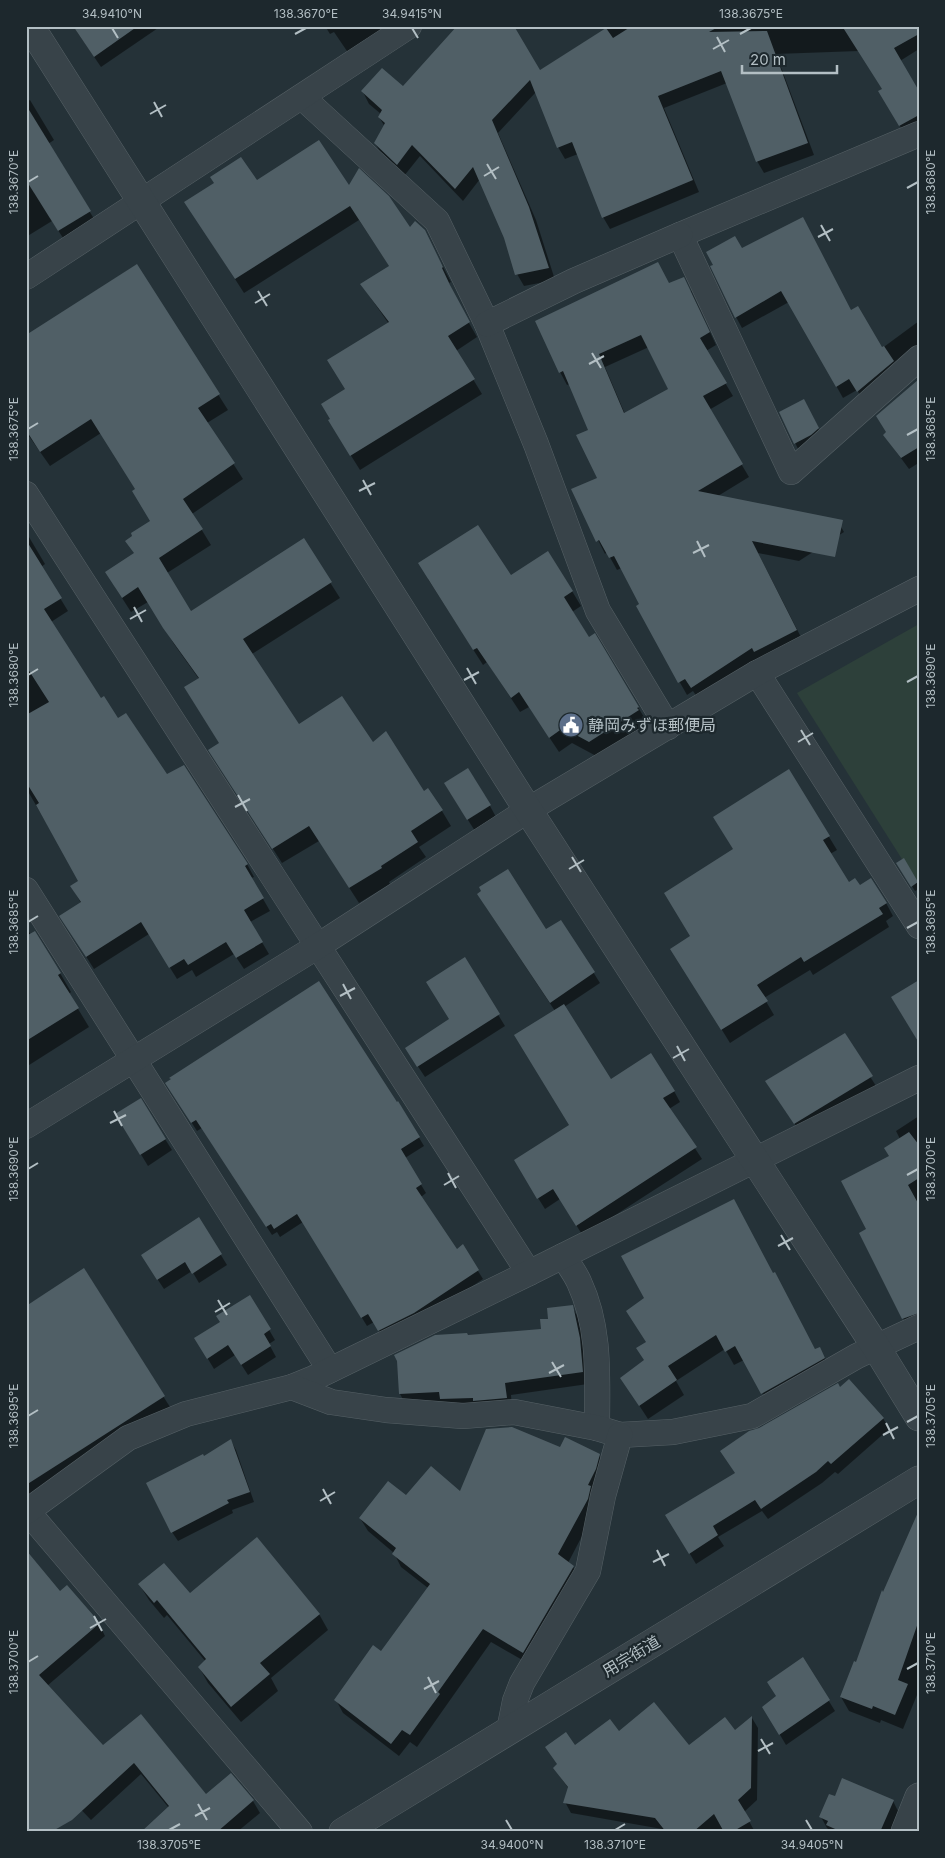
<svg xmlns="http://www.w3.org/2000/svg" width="945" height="1858" viewBox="0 0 945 1858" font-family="Inter,'Noto Sans JP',sans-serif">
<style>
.green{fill:#2d403a}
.shadow{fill:#0007;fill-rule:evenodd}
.building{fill:#505f66;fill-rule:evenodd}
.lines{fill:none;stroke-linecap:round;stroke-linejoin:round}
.minor-casing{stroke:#566166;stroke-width:26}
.tertiary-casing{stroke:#566166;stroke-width:29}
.minor{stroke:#384349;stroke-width:25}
.tertiary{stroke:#384349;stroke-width:28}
.ticks{fill:none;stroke:#b3bfc4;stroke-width:2}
.labels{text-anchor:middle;stroke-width:4.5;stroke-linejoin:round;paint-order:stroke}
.poi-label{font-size:16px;fill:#b3bfc4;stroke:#1d282d;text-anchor:start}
.street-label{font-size:16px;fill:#b3bfc4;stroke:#1d282d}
.neatline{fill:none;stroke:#b3bfc4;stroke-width:2}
.ticks-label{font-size:12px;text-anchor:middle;fill:#b3bfc4}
</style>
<rect width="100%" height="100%" fill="#253238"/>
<!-- green -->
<path class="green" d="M919,624v262l-122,-193z"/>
<!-- shadow -->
<g class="shadow">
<path d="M73,26h88l-60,41z"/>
<path d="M325,26h67l-43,28 -15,-22 -4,2z"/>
<path d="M610,26h309v23l-19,12 19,32v38l-12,7 -27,-46 3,-2 -24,-39 -83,3 38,101 -50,18 -7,-12 -30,-78 -63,25 35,84 -89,37 -7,-12 -25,-63 -13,5 -7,-12 -22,-55 -38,41 38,87 19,60 -31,6 -7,-12 -12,-36 -25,-59 -17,22 -43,-45 -16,20 -22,-21 -7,-12 10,-16 -6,-10 2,-3 -12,-10 -6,-12 176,-21z"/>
<path d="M30,100l24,40 -6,4 48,78 -31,19 -13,-20 -26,16v-135z"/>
<path d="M257,182l92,5 61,42 14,2 27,51 -2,1 8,19 20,35 -21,14 26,43 -122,76 -22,-35 8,-46 43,-65 -28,-40 29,-17 -31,-47 -115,73 -58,-90z"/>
<path d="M742,250l109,61 30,38 38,-28v36l-54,46 -8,-13 -14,8 -54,-96 -47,26 -6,-11z"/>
<path d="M136,265l92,145 -21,13 36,56 -51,35 19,31 -44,28 23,39 113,-72 37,58 -88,56 47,72 74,18 69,67 9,15 -32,21 7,10 -37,25 1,2 -31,19 -40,-62 -37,22 -63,-98 1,-21 -21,-65 -25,-35 -26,-42 -17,10 -16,-25 20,-33 -8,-13 25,-20 -16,-31 -35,-57 -51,33 -24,-34v-96z"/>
<path d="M669,285l22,6 25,54 -10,6 27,45 -24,14 40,67 -31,19 119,24 7,12 -45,29 -41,-8 46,90 -105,57 -6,-9 -6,4 -50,-88 4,-3 -19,-36 -5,2 -10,-18 -2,2 -32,-64 26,-11 -9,-49 -20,-46 -3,1 -7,-13zM649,347l20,43 -44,24 -20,-47z"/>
<path d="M919,379v87l-2,-2 -8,5 -17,-23 -7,-11 3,-3 -10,-16z"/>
<path d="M780,412h30l14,28 -23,15z"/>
<path d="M26,532l19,32 -4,3 27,44 -17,11 50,77 16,21 130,144 7,13 -3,1 19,33 -20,11 19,32 -25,15 -10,-15 -38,23 -4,-7 -15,9 -28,-45 -55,35 -26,-41 13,-25 -10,-17 9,-5 -54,-93z"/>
<path d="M510,577l62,14 9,15 -9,6 16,27 6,-4 53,87 -2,1 1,3 -48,31 -26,-14 -13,9 -30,-45 -9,5 -33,-50 -4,3 -55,-86z"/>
<path d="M789,771l48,79 -7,4 19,29 37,20 7,13 -7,5 3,6 -76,48 -3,-5 -46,28 10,17 -44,28 -50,-81 54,-112z"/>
<path d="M452,795l38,11 6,11 -21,14z"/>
<path d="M903,860l16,25v4l-4,2 -18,-28z"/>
<path d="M484,904l62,26 15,-9 39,62 -36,24 46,74 64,10 6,11 -11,7 33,50 -119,77 -23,-37 -15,10 -24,-38 49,-45 -15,-115z"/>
<path d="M26,927l5,8 4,-2 25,40 11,19 -2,2 20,33 -63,40z"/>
<path d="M464,959l41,67 -80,51 -12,-18 37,-40z"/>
<path d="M844,1035l37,59 -76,46 -38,-59z"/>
<path d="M172,1092l226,10 26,44 -19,12 21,35 -5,4 35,54 22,20 5,8 -64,43 -35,17 -10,-17 -7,4 -64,-104 -23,15 -3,-5 -5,3 -70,-107 -5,3z"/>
<path d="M919,1116v210l-8,4 -8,-12 -36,-88 23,-73 10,-18 -4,-8z"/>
<path d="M123,1125l42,14 7,11 -24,16z"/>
<path d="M199,1219l28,46 -28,18 -7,-12 -28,18 -16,-24z"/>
<path d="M84,1270l91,145 -149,95v-204z"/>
<path d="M773,1275l43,76 3,-2 9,14 -57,45 -27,-48 -10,5 -9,-16 -49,32 8,14 -36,24 -26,-40z"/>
<path d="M250,1297l25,43 -6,4 7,13 -28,18 -13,-20 -21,14 -12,-20 20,-27z"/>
<path d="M572,1306l6,12 8,32 2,34 -77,11 1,14 -106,-4 -6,-11 68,-58 75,-6 6,-10z"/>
<path d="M840,1389l43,29 6,11 -51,45 -3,-2 -13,11 -54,36 -6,-8 -44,26 6,9 -28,18 -29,-48 69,-42 -14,-22 38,-22z"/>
<path d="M231,1441l5,9 18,52 -22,8 1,3 -55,28 -6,-9 31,-74z"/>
<path d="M561,1449l38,6 7,13 -12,45 -26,50 5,4 8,13 -50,85 -40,-23 -74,105 -7,-5 -11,14 -56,-43 -7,-13 46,-47 46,-65 -27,-21 -7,-14 -26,-22 -8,-13 46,-21 55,-4z"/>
<path d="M919,1542v154l-2,-1 -14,34 -22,-9 -1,3 -31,-12 -8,-14z"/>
<path d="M26,1552l33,41 8,-6 32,37 6,12 -58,50 56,60 103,50 25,-21 22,26 7,12 -23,19h-95l27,-24 -28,-34 -50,46 -65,-68z"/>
<path d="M139,1584l51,10 129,20 9,16 -57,48 7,13 -37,31 -33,-39 -9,-16 7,-5 -39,-47 -3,3 -15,-18z"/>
<path d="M803,1659l32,52 -49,34 -22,-37 13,-11z"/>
<path d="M752,1718l6,10 -1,72 -13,12 11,20h-90l-3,-3 -91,-16 -6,-11 4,-13 -15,-21 21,-21 44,-14 70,14 46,-15z"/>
<path d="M893,1801l6,12 -8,19h-59l-5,-4 -6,-11z"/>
</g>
<!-- building -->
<g class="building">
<path d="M73,26h65l-44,31z"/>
<path d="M457,26h57l26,44 66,-42 7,10 19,-12h88l-11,6 58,-1 41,112 -52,19 -35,-91 -63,25 35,84 -91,38 -30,-76 -15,6 -27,-68 -38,40 37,87 20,61 -34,7 -11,-37 -31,-71 -18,22 -43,-44 -15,20 -23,-22 11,-20 -7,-6 4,-7 -21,-19 21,-23 21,18z"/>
<path d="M842,26h77v8l-25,14 25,43v24l-20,11 -21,-35 4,-2z"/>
<path d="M26,105l65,106 -33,20 -32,-51z"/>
<path d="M319,140l30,45 10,-17 30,28 21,31 5,-6 10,9 18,37 -1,1 8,17 20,37 -22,14 27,43 -125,77 -22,-36 2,-1 -9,-15 24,-15 -18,-29 62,-38 -29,-38 29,-18 -39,-60 -115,73 -51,-77 30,-19 -4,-6 31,-20 16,23z"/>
<path d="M803,217l48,93 7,-4 24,41 2,-1 10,15 -37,31 -8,-13 -13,8 -55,-96 -46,27 -25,-52 3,-1 -7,-13 29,-16 7,12z"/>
<path d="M658,262l11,21 15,-6 26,55 -10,6 27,45 -24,13 40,68 -45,27 145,29 -8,37 -83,-16 45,89 -43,22 -2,-4 -61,40 -6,-9 -7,4 -42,-77 3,-2 -25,-48 -5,2 -10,-18 -3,2 -25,-53 26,-11 -21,-43 12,-5 -25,-59 -4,2 -24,-52zM641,335l27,54 -44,24 -25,-59z"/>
<path d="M137,264l83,130 -22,14 37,55 -52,36 20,30 -44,29 32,53 113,-73 28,44 -89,57 56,85 43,-28 31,46 13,-11 38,60 4,-3 15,22 -32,21 7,11 -37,24 1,2 -33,20 -40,-62 -37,23 -64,-99 11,-7 -35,-56 15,-9 -36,-50 -25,-41 -16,11 -17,-26 29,-19 -9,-12 7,-5 -1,-3 19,-12 -18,-30 3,-2 -44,-70 -51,33 -14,-22v-95z"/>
<path d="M919,379v68l-18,11 -18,-23 3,-3 -10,-16z"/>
<path d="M804,399l15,29 -8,7 -17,9 -15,-32z"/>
<path d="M478,525l33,50 37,-24 25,40 -9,6 25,40 6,-4 44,74 -2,1 2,2 -50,32 -26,-14 -14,10 -30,-46 -8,6 -34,-50 -4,2 -55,-87z"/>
<path d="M26,540l36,58 -18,11 57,89 3,-2 14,22 8,-5 41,61 17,-9 64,99 -3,2 19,32 -20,12 19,32 -27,16 -10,-16 -38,23 -4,-6 -15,9 -28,-46 -55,35 -27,-41 22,-14 -11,-16 8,-5 -42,-76 3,-2 -13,-21v-67l23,-13 -23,-36z"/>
<path d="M468,768l23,37 -24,15 -23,-37z"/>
<path d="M789,769l41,67 -7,4 26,42 6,-4 5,7 11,-7 16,25 -8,5 4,6 -79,48 -3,-5 -44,28 11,16 -47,29 -51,-81 20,-13 -26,-43 69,-44 -20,-32z"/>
<path d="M904,858l14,24 -7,5 -15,-24z"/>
<path d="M508,869l38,60 15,-9 34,52 -45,31 -73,-109 4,-3 -2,-4z"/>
<path d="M35,931l26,42 -3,2 21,33 -53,33v-105z"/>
<path d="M465,957l35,57 -83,53 -12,-19 44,-29 -23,-37z"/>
<path d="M919,980v63l-28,-46z"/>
<path d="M319,981l78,121 1,-1 22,36 -19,12 21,35 -6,4 41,61 6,-5 16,26 -65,43 -36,18 -10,-17 -7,4 -64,-104 -23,15 -3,-5 -5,3 -70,-107 -5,3 -26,-40 6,-4 -2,-1z"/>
<path d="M564,1004l47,75 40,-26 24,38 -12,7 34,49 -121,79 -23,-37 -16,10 -23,-39 55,-35 -55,-90z"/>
<path d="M845,1033l28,43 -79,48 -29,-43z"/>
<path d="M141,1098l25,41 -26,16 -25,-41z"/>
<path d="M909,1132l10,13v33l-11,7 11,20v108l-17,6 -43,-86 7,-4 -25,-48 48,-25 -5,-8z"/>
<path d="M734,1199l39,74 2,-1 40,77 5,-2 5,11 -64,36 -26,-48 -10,6 -9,-17 -48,31 9,14 -38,26 -19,-28 24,-18 -8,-12 10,-6 -20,-31 18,-13 -23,-42z"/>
<path d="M199,1217l23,37 -30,20 -7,-12 -28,18 -16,-25z"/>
<path d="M84,1268l81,128 -139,89v-179z"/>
<path d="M250,1295l21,34 -7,5 7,12 -30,19 -13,-20 -21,14 -13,-21 26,-16 -4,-6z"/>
<path d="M573,1305l7,33 3,34 -78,11 2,15 -34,3v-3l-33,1 -1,-7 -40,2 -2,-33 -3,-6 41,-20 32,-2 1,2 73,-6 -1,-10h8l-1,-11z"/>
<path d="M849,1379l35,39 -53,46 -3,-3 -12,11 -55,37 -6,-9 -42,26 5,9 -29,19 -24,-39 70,-42 -15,-22 29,-20 10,-3 79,-45 2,4z"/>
<path d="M512,1427l48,20 5,-10 35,17 -4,15 -8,16 3,1 -3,13 -30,55 16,12 -51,87 -40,-24 -45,63 2,2 -30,41 -8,-5 -11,14 -57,-44 39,-55 8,6 49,-67 -38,-30 4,-6 -37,-30 29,-37 18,14 25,-29 29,25 26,-62z"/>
<path d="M231,1439l19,53 -23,8 2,3 -58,30 -25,-50 57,-29 1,2z"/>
<path d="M919,1510v110l-21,60 10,4 -13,31 -22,-9 -1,3 -32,-12 14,-36 2,1 26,-72 1,2z"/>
<path d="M257,1537l63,77 -60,49 10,11 -39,33 -33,-40 8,-8 -49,-59 -3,3 -16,-19 26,-21 26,30z"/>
<path d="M26,1550l34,41 7,-6 33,38 -61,52 64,70 38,-31 65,80 25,-21 23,27 -37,32h-76l28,-26 -35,-43 -62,57 -21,12h-25z"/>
<path d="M803,1657l27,43 -51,35 -17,-28 14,-11 -9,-14z"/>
<path d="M654,1702l35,43 36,-28 10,13 17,-14 -1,72 -13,12 13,21 -19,11h-8l-10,-18 -21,18h-27l-11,-14 -92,-15 5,-16 -15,-19 4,-4 -12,-17 21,-15 9,13 35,-26 9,12z"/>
<path d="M842,1778l52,22 -14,32h-38l-16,-7 2,-4 -9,-4 10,-23 6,2z"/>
</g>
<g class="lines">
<defs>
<g id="minor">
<path d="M302,97l135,124 50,103 49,120 62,167 70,116"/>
<path d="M919,134l-239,101 111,237 128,-114"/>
<path d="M26,277l383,-251"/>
<path d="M487,324l87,-43 106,-46"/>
<path d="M26,494l503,779"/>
<path d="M757,673l162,253"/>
<path d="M26,890l304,480"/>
<path d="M26,1126l292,-180 210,-136 229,-137 162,-84"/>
<path d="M563,1256c5,8 12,17 16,26 22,47 18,96 18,146"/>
<path d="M292,1387l22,-9 215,-105 390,-195"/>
<path d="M27,1511l273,321"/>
<path d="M26,1512l102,-74 58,-24 106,-27 39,15 55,8 77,6 51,-4 83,16 23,7 53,-3 79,-16 105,-60 62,-29"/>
<path d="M509,1731l6,-30 7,-18 66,-112 15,-75 17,-61"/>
</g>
<g id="tertiary">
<path d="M30,26l498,784 348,537 43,70"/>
<path d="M343,1832l576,-352"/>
<path d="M905,1832l14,-35"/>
</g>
</defs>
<!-- minor casing -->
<use href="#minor" class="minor-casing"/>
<!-- tertiary casing -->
<use href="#tertiary" class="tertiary-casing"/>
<!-- minor -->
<use href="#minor" class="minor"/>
<!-- tertiary -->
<use href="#tertiary" class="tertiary"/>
</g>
<!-- ticks -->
<path class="ticks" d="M112,28l6,10M412,28l6,10M295,34l11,-6M740,34l11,-6M717,37l8,15M713,49l16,-9M154,102l8,15M150,114l16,-9M487,164l9,15M484,176l15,-9M28,182l10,-6M907,188l11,-6M821,225l9,16M818,237l15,-8M258,291l9,15M255,303l15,-9M592,353l9,15M589,364l15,-8M28,429l10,-6M907,435l11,-6M363,480l8,15M359,491l16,-8M697,541l8,16M693,553l16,-8M134,607l8,15M130,619l16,-9M467,668l9,16M28,675l10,-6M464,680l15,-8M907,682l11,-6M801,730l9,15M798,742l15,-9M238,795l9,16M235,807l15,-8M572,857l9,15M569,869l15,-9M28,922l10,-6M907,928l11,-6M343,984l8,15M340,996l15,-8M677,1046l8,15M673,1058l16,-9M114,1111l8,15M110,1123l16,-8M28,1169l10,-6M448,1173l8,15M907,1175l11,-6M444,1185l15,-9M781,1235l9,15M778,1246l15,-8M218,1300l9,15M215,1312l15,-9M552,1362l9,15M549,1373l15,-8M28,1416l10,-6M907,1422l11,-6M886,1423l8,16M883,1435l15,-8M323,1489l8,15M320,1501l15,-9M657,1550l8,16M653,1562l16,-8M94,1616l8,15M90,1628l16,-9M28,1662l10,-6M907,1669l11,-6M428,1677l8,16M424,1689l15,-8M761,1739l9,15M758,1751l15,-8M198,1804l9,16M195,1816l15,-8M506,1820l6,10M806,1820l6,10M169,1830l11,-6M615,1830l10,-6"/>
<!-- icons -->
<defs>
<symbol id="civic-disc" viewBox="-11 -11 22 22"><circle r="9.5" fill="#5c6f8a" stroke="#1d282d"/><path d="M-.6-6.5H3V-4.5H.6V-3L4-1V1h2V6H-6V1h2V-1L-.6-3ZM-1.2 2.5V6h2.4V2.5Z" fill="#fff"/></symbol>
</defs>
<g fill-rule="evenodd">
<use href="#civic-disc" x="557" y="711" width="28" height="28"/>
</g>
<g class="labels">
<!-- poi labels -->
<g class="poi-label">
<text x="588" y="731">静岡みずほ郵便局</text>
</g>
<!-- street labels -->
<g class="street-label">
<text transform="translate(631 1656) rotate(-31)" y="6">用宗街道</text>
</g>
</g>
<!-- border -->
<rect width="945" height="1858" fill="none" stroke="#1d282d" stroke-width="55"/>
<!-- scale -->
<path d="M742 65v8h95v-8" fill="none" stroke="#b3bfc4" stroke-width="2.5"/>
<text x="750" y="65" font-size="15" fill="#b3bfc4" stroke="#1d282d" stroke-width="4" paint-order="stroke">20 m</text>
<rect x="28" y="28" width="890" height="1802" class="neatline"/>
<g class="ticks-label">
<text x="112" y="18">34.9410°N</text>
<text x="306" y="18">138.3670°E</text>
<text x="412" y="18">34.9415°N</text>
<text x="751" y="18">138.3675°E</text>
<text transform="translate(14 182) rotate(-90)" y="4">138.3670°E</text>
<text transform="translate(931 182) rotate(-90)" y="4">138.3680°E</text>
<text transform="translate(14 429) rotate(-90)" y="4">138.3675°E</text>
<text transform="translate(931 429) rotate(-90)" y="4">138.3685°E</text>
<text transform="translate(14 675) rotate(-90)" y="4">138.3680°E</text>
<text transform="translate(931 676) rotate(-90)" y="4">138.3690°E</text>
<text transform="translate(14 922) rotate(-90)" y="4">138.3685°E</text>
<text transform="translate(931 922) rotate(-90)" y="4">138.3695°E</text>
<text transform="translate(14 1169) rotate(-90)" y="4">138.3690°E</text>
<text transform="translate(931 1169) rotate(-90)" y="4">138.3700°E</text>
<text transform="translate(14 1416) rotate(-90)" y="4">138.3695°E</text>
<text transform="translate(931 1416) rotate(-90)" y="4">138.3705°E</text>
<text transform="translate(14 1662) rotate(-90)" y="4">138.3700°E</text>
<text transform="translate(931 1663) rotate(-90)" y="4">138.3710°E</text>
<text x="169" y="1849">138.3705°E</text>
<text x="512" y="1849">34.9400°N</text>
<text x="615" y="1849">138.3710°E</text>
<text x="812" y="1849">34.9405°N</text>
</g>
</svg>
